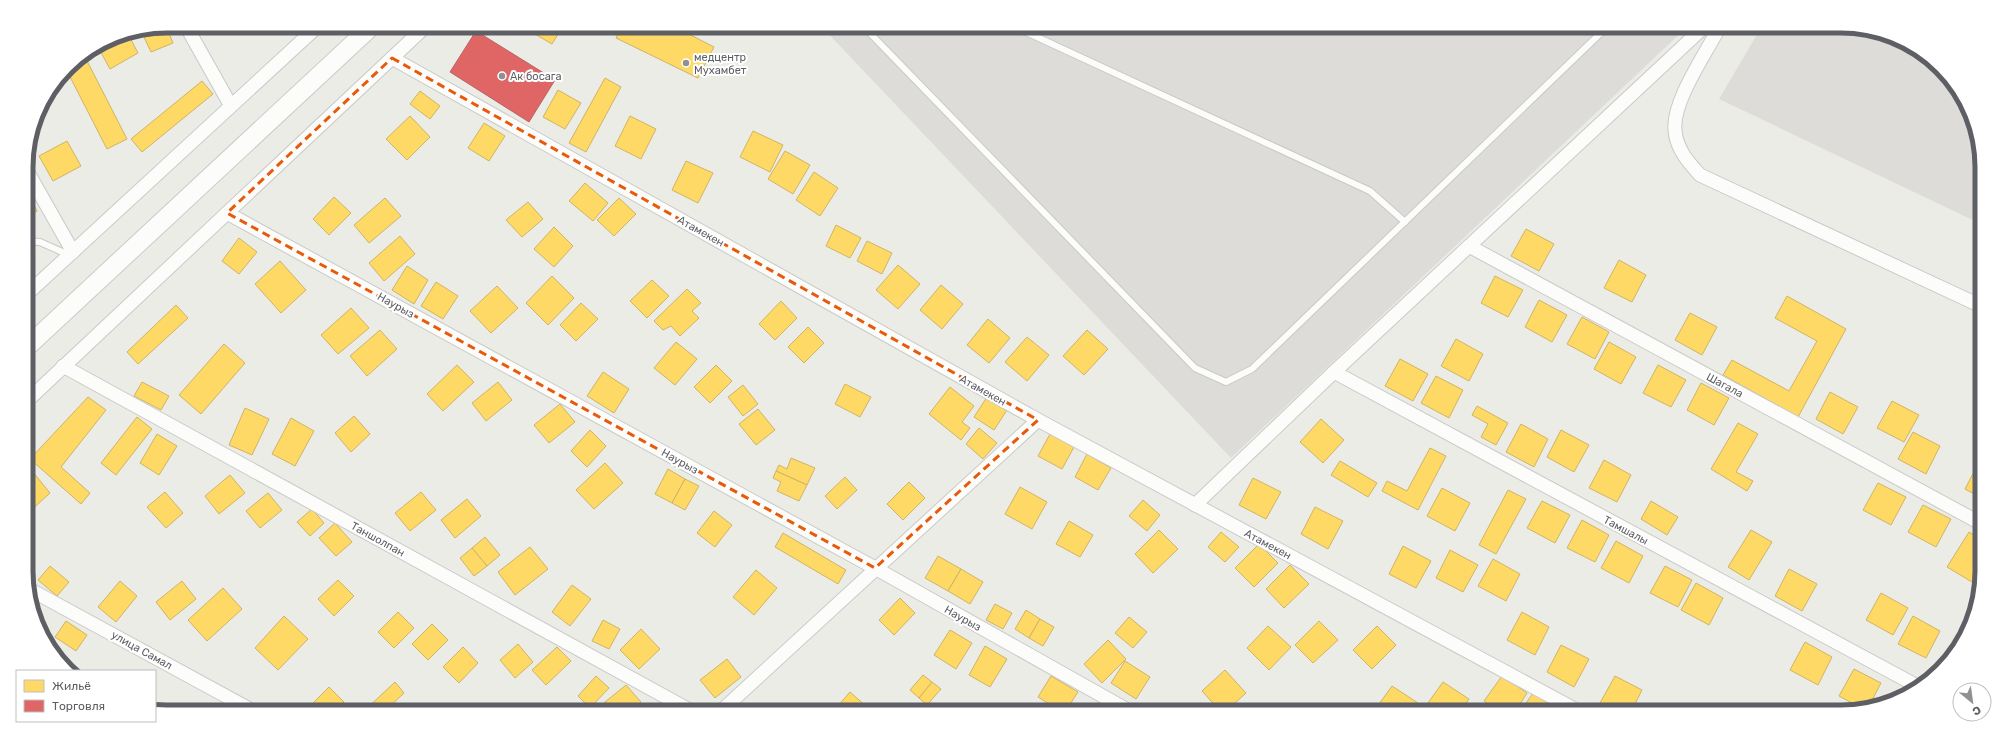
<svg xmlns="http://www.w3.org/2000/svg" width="2008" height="738" viewBox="0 0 2008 738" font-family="Rubik,sans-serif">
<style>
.industrial{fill:#dddcd8}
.homes{fill:#ffd966;stroke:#ceb465}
.shops{fill:#e06666;stroke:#b96465}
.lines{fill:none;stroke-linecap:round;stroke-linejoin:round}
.lane-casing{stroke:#c9c9c9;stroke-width:8}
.street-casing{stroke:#c9c9c9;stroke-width:15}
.secondary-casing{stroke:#cacaca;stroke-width:20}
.lane{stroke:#fcfcfb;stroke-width:6}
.street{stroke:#fcfcfb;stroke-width:13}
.secondary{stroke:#fcfcfb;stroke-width:18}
.marked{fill:none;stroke:#e8590c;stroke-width:3;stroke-dasharray:8 5;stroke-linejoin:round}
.poi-dot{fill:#8f9092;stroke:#fff;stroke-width:1.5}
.labels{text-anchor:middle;stroke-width:4;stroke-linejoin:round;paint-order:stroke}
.poi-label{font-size:11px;fill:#5d5f64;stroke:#fff;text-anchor:start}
.street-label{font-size:11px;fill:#5d5f64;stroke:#fff}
.rim{fill:none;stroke:#5d5f64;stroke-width:5}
</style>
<rect width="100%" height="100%" fill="#ecece7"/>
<!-- industrial -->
<g class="industrial">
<path d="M821,26h867l-457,432z"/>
<path d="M1762,26h79l45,7 61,41 21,31 13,44v75l-262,-125z"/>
</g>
<!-- homes -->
<g class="homes">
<path d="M205,26h13l-10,5z"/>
<path d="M521,26h42l-11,18z"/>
<path d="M622,26h51l41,21 -16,31 -82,-40z"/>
<path d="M167,28l6,15 -22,9 -7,-15z"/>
<path d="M128,34l10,19 -28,16 -12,-22 16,-10z"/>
<path d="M84,55l43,84 -20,10 -40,-78 7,-10z"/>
<path d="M605,78l16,9 -35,65 -17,-9z"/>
<path d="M202,81l11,13 -71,58 -11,-13z"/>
<path d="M558,90l23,13 -16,26 -22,-12z"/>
<path d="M420,91l20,15 -10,13 -20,-15z"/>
<path d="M410,116l20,21 -23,23 -21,-21z"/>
<path d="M630,116l26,13 -15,30 -26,-13z"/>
<path d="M484,123l21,13 -16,25 -21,-13z"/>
<path d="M753,131l30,14 -13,27 -30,-15z"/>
<path d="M67,141l14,25 -28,15 -14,-25z"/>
<path d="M785,151l25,14 -17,29 -25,-15z"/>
<path d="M686,161l27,12 -15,30 -26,-13z"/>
<path d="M814,172l24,16 -18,28 -24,-16z"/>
<path d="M585,183l23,20 -15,18 -24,-20z"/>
<path d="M27,192l10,19 -10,6z"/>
<path d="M334,197l17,16 -22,22 -16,-16z"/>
<path d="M385,198l16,18 -32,27 -15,-18z"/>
<path d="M619,198l17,16 -22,22 -17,-16z"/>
<path d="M528,202l15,17 -21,18 -16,-17z"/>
<path d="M836,225l25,13 -11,20 -24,-12z"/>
<path d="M554,227l19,19 -19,21 -20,-18z"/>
<path d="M1526,229l28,15 -15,27 -28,-15z"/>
<path d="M400,236l15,18 -31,27 -15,-18z"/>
<path d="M239,238l18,14 -18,22 -17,-13z"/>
<path d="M867,241l25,12 -10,21 -25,-13z"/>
<path d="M1619,260l27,15 -14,27 -28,-14z"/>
<path d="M280,261l26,29 -25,23 -26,-29z"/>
<path d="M898,265l22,19 -22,25 -22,-19z"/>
<path d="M407,266l21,14 -14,24 -22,-14z"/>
<path d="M552,276l22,22 -26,27 -22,-22z"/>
<path d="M1495,276l28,14 -15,27 -27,-14z"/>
<path d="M652,280l17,16 -22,22 -17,-17z"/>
<path d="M436,282l22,14 -15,23 -22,-13z"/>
<path d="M941,285l22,19 -21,25 -22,-19z"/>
<path d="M497,286l21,22 -27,25 -21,-22z"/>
<path d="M687,289l14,14 -9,8 7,7 -19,18 -9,-10 -8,4 -9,-9z"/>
<path d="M1787,296l59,33 -48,88 -75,-42 9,-15 57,31 28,-50 -42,-23z"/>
<path d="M1539,300l28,15 -15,27 -27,-15z"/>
<path d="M781,301l16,17 -22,22 -16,-16z"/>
<path d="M581,303l17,16 -22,22 -16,-16z"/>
<path d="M176,305l12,13 -50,46 -11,-12z"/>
<path d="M351,308l18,20 -31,26 -17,-19z"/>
<path d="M1690,313l27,14 -15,28 -27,-15z"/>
<path d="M1582,317l27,15 -14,27 -28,-15z"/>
<path d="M988,319l22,19 -21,25 -22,-18z"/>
<path d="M808,327l16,16 -20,20 -16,-16z"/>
<path d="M380,330l17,19 -30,27 -17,-20z"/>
<path d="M1087,330l21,19 -24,26 -21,-19z"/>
<path d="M1027,337l22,18 -22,26 -22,-19z"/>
<path d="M1456,339l27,15 -14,27 -28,-15z"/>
<path d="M676,342l21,17 -22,26 -21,-17z"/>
<path d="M1609,342l27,15 -15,27 -27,-15z"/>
<path d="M224,344l21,19 -44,51 -22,-19z"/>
<path d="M1400,359l28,15 -15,27 -28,-15z"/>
<path d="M457,365l17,17 -31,29 -16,-17z"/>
<path d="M716,365l16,16 -22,22 -16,-16z"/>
<path d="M1658,365l28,15 -15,27 -28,-14z"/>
<path d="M603,372l26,17 -15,24 -27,-17z"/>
<path d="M1436,376l27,14 -14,28 -28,-15z"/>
<path d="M142,382l27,14 -8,14 -27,-14z"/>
<path d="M498,382l14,18 -26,21 -14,-18z"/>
<path d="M1701,383l28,15 -15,27 -27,-15z"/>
<path d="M845,384l26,13 -11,20 -25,-13z"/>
<path d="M743,385l15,19 -15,12 -15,-19z"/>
<path d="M950,387l24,19 -12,16 8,6 -9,12 -32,-26z"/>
<path d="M1830,392l28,15 -15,27 -27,-15z"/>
<path d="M88,397l18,13 -45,57 29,26 -9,11 -51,-45z"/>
<path d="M987,397l20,13 -13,20 -20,-13z"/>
<path d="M1892,401l27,14 -15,27 -27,-14z"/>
<path d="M560,404l15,18 -26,21 -15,-18z"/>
<path d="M1477,406l31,17 -12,22 -15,-8 7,-13 -16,-9z"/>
<path d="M245,408l24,11 -17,36 -23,-10z"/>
<path d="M758,409l17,21 -19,15 -17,-21z"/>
<path d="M354,416l16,18 -19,18 -16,-19z"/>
<path d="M137,417l15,12 -36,46 -15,-12z"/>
<path d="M291,418l23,13 -19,35 -23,-12z"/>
<path d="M1321,419l23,21 -21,23 -23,-21z"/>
<path d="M1738,423l20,11 -22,38 17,9 -6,10 -36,-22z"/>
<path d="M1521,424l27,15 -14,28 -28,-15z"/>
<path d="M979,428l18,15 -14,16 -17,-15z"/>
<path d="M590,430l16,16 -19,21 -16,-16z"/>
<path d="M1561,430l28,15 -15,27 -27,-15z"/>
<path d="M1913,432l27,14 -14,28 -28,-15z"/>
<path d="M157,434l20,12 -18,29 -19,-12z"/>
<path d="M1050,434l24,13 -12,22 -24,-13z"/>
<path d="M1430,448l16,8 -28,54 -36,-19 5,-10 20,10z"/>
<path d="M1087,454l24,14 -13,22 -23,-13z"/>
<path d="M791,458l24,10 -8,17 -31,-14 3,-6 8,4z"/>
<path d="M1604,460l27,15 -14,27 -28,-14z"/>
<path d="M1340,461l37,22 -9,14 -37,-22z"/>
<path d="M1979,462l3,1v35l-17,-9z"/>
<path d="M605,463l18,20 -29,26 -18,-19z"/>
<path d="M28,466l22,27 -22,20z"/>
<path d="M668,469l17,10 -13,24 -17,-9z"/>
<path d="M776,471l31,14 -8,16 -22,-10 4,-9 -8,-4z"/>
<path d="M230,475l15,18 -26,21 -14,-18z"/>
<path d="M845,477l12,13 -20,19 -12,-13z"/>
<path d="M1253,478l28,14 -15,27 -27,-14z"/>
<path d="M685,479l14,7 -14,24 -13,-7z"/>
<path d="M909,482l16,16 -22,22 -16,-16z"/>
<path d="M1878,483l28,14 -15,28 -28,-15z"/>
<path d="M1020,487l27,15 -15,27 -27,-15z"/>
<path d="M1442,488l28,15 -15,28 -28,-15z"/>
<path d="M1508,490l18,9 -30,55 -17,-9z"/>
<path d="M165,492l18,21 -17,15 -19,-21z"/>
<path d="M421,492l15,18 -26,21 -15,-18z"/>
<path d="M268,493l14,17 -22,18 -14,-17z"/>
<path d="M467,499l14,17 -26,22 -14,-18z"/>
<path d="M1143,500l17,15 -13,16 -18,-15z"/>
<path d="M1542,501l28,14 -15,28 -28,-15z"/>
<path d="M1651,501l27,16 -11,18 -26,-16z"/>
<path d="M1923,505l28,14 -15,28 -28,-15z"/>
<path d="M1315,507l28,14 -15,28 -27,-15z"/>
<path d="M312,509l12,14 -14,13 -13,-14z"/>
<path d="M714,511l18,14 -17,22 -18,-14z"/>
<path d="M1582,520l27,15 -14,27 -28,-14z"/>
<path d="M1069,521l24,14 -13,22 -24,-13z"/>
<path d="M335,523l17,19 -16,14 -17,-18z"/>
<path d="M1159,530l19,19 -25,24 -18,-19z"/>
<path d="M1751,530l21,12 -23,38 -21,-13z"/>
<path d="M1221,532l18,15 -14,15 -17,-15z"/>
<path d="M1969,532l13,8v31l-1,8 -4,6 -30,-18z"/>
<path d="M783,533l63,37 -8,14 -63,-37z"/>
<path d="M485,537l15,18 -13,11 -15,-18z"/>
<path d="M1616,541l27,15 -14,27 -28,-15z"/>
<path d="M1259,544l19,19 -24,24 -19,-19z"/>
<path d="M1403,546l28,15 -15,27 -27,-14z"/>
<path d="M530,547l18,22 -33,26 -17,-23z"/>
<path d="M472,548l15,18 -13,10 -14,-18z"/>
<path d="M1450,550l28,15 -15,27 -27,-14z"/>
<path d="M938,556l23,13 -13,22 -23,-13z"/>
<path d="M1493,559l27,15 -14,27 -28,-15z"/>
<path d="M1290,565l19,19 -25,24 -18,-19z"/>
<path d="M50,566l19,16 -12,14 -19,-16z"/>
<path d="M1665,566l27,14 -14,27 -28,-14z"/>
<path d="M961,569l22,13 -13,22 -22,-13z"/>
<path d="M1789,569l28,15 -15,27 -27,-15z"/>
<path d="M756,570l21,18 -23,27 -21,-18z"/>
<path d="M338,580l16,16 -20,20 -16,-17z"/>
<path d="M120,581l17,15 -21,26 -18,-15z"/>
<path d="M182,581l14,18 -26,21 -14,-18z"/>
<path d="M1696,583l27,15 -14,27 -28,-15z"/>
<path d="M572,585l19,14 -21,27 -18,-14z"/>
<path d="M223,588l19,21 -35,32 -19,-21z"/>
<path d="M1881,593l27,15 -15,27 -27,-15z"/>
<path d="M900,598l15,15 -21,22 -15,-15z"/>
<path d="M995,604l17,9 -9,16 -17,-9z"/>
<path d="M1026,610l14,9 -11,19 -14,-9z"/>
<path d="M398,612l16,16 -20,20 -16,-16z"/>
<path d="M1522,612l27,15 -14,28 -28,-15z"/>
<path d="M284,616l24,23 -30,31 -23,-22z"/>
<path d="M1913,616l27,15 -14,27 -28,-14z"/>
<path d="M1129,617l18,15 -14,16 -18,-15z"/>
<path d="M1040,619l14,8 -11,19 -14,-8z"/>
<path d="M603,620l17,9 -11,20 -17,-8z"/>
<path d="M66,621l21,14 -11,16 -21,-14z"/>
<path d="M1319,621l19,19 -25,23 -18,-18z"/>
<path d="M432,624l16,16 -20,20 -16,-16z"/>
<path d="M1268,626l23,21 -22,23 -22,-22z"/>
<path d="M1377,626l19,19 -24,24 -19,-19z"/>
<path d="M1966,626l3,2 -11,21 -5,5 -2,-1z"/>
<path d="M641,629l19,20 -21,20 -19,-19z"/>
<path d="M950,630l22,13 -16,26 -22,-14z"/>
<path d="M1108,640l18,19 -24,24 -18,-19z"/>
<path d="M1805,642l27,15 -14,28 -28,-15z"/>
<path d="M518,644l15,18 -18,16 -15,-18z"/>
<path d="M1561,645l28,14 -15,28 -27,-15z"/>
<path d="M985,646l22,13 -17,28 -21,-12z"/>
<path d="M463,647l15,16 -19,20 -16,-16z"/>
<path d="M557,647l14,14 -25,24 -14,-15z"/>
<path d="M727,659l14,18 -26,21 -15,-18z"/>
<path d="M1125,661l25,16 -14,22 -25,-16z"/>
<path d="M1854,669l27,14 -13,25 -5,1 -24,-13z"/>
<path d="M1225,670l21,23 -21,19h-4l-19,-21z"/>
<path d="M923,675l9,7 -13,16 -9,-8z"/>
<path d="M596,676l13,12 -19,20 -12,-12z"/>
<path d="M1051,676l27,16 -13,20h-3l-24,-15z"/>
<path d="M1502,676l25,17 -12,19h-15l-16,-11z"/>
<path d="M1615,676l27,14 -11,22h-15l-16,-9z"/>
<path d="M395,682l9,11 -20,19h-21z"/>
<path d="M932,682l9,7 -14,16 -8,-7z"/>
<path d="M1443,682l26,17 -9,13h-28l-7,-5z"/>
<path d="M626,685l15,17 -12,10h-24l-5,-6z"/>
<path d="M1392,686l26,17 -6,9 -38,-1z"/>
<path d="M329,687l15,15 -11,10h-29z"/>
<path d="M1900,689l7,4 -13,7z"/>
<path d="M850,692l17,15 -4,5h-22l-5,-4z"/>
<path d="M1533,693l26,17 -1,2h-38z"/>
<path d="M873,706l6,6h-11z"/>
</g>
<!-- shops -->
<path class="shops" d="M476,31l79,49 -26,42 -79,-50z"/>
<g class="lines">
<defs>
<g id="lane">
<path d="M863,26l332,342 31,14 26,-13 356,-343"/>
<path d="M1013,26l357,165 35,31"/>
<path d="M27,241l13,1 29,13"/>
</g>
<g id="street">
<path d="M186,26l45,80"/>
<path d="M1720,26c-13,26 -48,75 -45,104 1,18 13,32 25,45l281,131"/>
<path d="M392,58l646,362 542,292"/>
<path d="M26,169l47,83"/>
<path d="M227,213l648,355 256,144"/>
<path d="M1469,246l513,278"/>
<path d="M27,294l291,-268"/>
<path d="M63,366l630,346"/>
<path d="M1334,372l585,315"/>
<path d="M28,400l398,-374"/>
<path d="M1195,505l139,-133 371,-346"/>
<path d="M29,589l226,123"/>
<path d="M720,712l318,-292"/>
</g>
<path id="secondary" d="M27,347l345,-321"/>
</defs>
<!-- lane casing -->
<use href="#lane" class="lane-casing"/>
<!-- street casing -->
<use href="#street" class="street-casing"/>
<!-- secondary casing -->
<use href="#secondary" class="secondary-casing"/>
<!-- lane -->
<use href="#lane" class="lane"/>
<!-- street -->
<use href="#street" class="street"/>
<!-- secondary -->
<use href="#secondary" class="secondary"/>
</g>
<!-- marked area -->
<path class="marked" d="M392,58l646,362 -163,148 -648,-355z"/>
<!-- markers -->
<g class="poi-dot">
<circle cx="686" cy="63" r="4"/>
<circle cx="502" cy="76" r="4"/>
</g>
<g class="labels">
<!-- poi labels -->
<g class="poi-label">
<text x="694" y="61">медцентр<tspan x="694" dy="13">Мухамбет</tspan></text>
<text x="510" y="80">Ак босага</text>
</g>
<!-- street labels -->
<g class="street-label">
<text transform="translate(701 231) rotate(29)" y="4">Атамекен</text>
<text transform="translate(396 305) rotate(29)" y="4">Наурыз</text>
<text transform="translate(1725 385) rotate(28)" y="4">Шагала</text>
<text transform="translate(983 390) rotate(29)" y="4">Атамекен</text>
<text transform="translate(680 461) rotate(29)" y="4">Наурыз</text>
<text transform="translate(1626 530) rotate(28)" y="4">Тамшалы</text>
<text transform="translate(378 539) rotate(29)" y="4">Таншолпан</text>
<text transform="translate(1268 544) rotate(28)" y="4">Атамекен</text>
<text transform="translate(963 618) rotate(29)" y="4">Наурыз</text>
<text transform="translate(142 650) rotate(29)" y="4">улица Самал</text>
</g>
</g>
<!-- crop -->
<path d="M0 0H2008V738H0ZM167 33H1841A134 134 0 0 1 1975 167V571A134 134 0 0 1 1841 705H167A134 134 0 0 1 33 571V167A134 134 0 0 1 167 33Z" fill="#fff" fill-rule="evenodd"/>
<path class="rim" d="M167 33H1841A134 134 0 0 1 1975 167V571A134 134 0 0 1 1841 705H167A134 134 0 0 1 33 571V167A134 134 0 0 1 167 33Z"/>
<!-- legend -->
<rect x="16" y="670" width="140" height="52" fill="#ffffff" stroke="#bebfc1"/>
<rect x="24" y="680" width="20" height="12" fill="#ffd966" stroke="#bebfc1"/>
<text x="52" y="690" font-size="12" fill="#5d5f64">Жильё</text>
<rect x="24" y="700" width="20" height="12" fill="#e06666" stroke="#bebfc1"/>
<text x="52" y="710" font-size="12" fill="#5d5f64">Торговля</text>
<!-- north arrow -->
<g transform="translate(1972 702) rotate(151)"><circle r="19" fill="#ffffff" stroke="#bebfc1"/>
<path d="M0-3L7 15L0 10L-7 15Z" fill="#8f9092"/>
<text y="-6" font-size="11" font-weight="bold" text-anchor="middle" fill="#5d5f64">С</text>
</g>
</svg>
